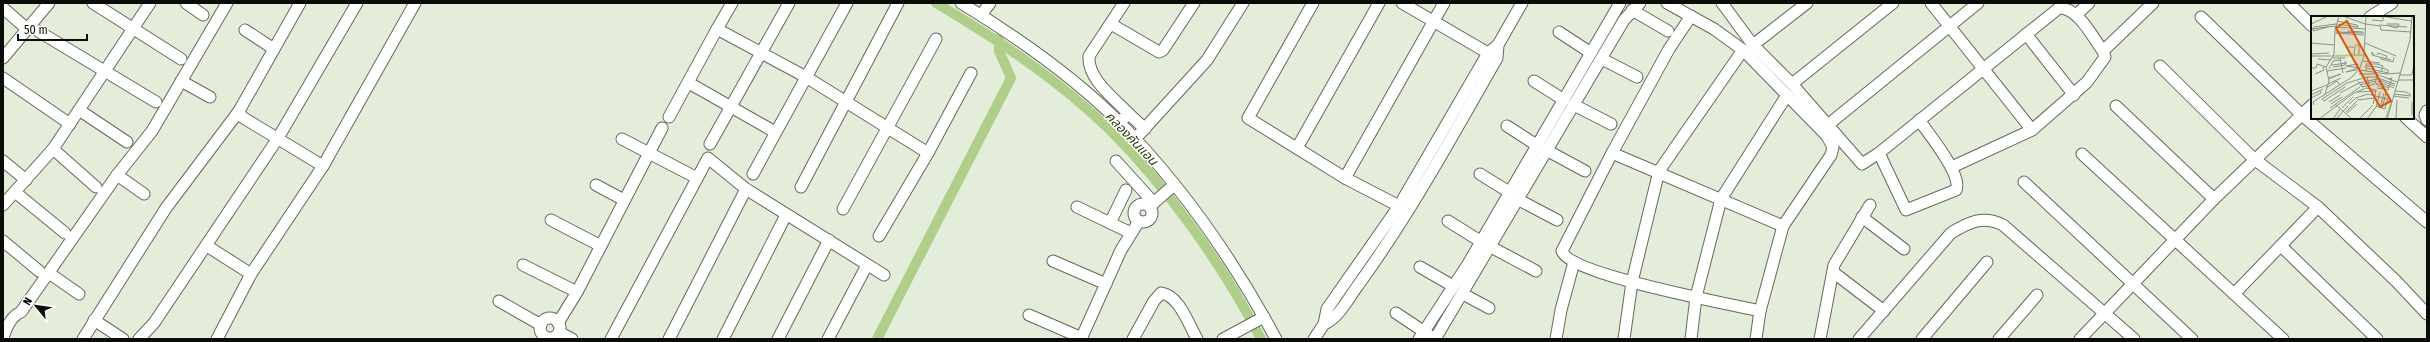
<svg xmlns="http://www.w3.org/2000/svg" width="2430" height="342" viewBox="0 0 2430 342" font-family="'Fira Sans Condensed','Noto Sans Thai',sans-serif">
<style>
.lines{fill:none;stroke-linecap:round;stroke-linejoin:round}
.canal{stroke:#afce89;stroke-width:10}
.minor-casing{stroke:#626b5a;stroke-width:13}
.minor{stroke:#fff;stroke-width:11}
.labels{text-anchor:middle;stroke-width:3;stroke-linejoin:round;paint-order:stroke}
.water-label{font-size:13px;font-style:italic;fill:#2b3f0d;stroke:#fff}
.inset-river{fill:none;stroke:#afce89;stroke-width:2}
.inset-road{fill:none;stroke:#8c9386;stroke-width:1}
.view{fill:#dd550c;fill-opacity:0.15;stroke:#dd550c;stroke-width:2}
.inset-edge{fill:none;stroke:#0a0d07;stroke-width:2}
</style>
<rect width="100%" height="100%" fill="#e3edda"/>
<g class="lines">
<!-- canal -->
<g class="canal">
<path d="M936,3c62,37 123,77 175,128 57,57 113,136 150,208"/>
<path d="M877,339l134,-261 -12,-27v-13"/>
</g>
<defs>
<g id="minor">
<path d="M93,3l88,56"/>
<path d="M186,3l17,12"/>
<path d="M300,3l-61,108 3,6 81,49"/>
<path d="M961,3c56,34 112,73 159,120 62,63 114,138 156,216"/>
<path d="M1313,3l-65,115 97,60 54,28"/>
<path d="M1402,3l86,50"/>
<path d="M1667,3l47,26 29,21 84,86 6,11 -2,8 -48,71 -23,85 -4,28"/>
<path d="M1722,3l31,42 39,39 70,80 17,-11 180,-145c19,-1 34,30 44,43l2,6 -18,25 -55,48 -80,37"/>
<path d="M1931,3l101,127"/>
<path d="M2289,3l23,23"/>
<path d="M3,8l24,21"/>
<path d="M1632,10l36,21"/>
<path d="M981,15l9,-12"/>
<path d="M2076,15l13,-12"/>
<path d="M1691,16l-22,33 -57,104 -50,98c8,24 168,53 198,60"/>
<path d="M2201,17l101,98 125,107"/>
<path d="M2370,17l22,-14"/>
<path d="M1111,24l48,28 4,-2 31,-47"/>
<path d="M717,29l15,-26"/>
<path d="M245,30l29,19"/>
<path d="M38,31l118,71"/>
<path d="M1559,32l32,21"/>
<path d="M2026,34l48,61"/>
<path d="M1753,45l54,-42"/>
<path d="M2103,51l50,-48"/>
<path d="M3,58l46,-55"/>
<path d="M1602,59l35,18"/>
<path d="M2160,66l94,93 64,48 78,74 31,33"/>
<path d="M3,78l67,46"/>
<path d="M181,81l29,16"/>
<path d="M1534,81l30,19"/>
<path d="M689,83l86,49"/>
<path d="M1792,84l101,-81"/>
<path d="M1574,105l37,19"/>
<path d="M2116,106l98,93"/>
<path d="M79,110l48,32"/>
<path d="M2427,111l-2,4 2,5"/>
<path d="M1129,114l16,15"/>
<path d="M669,117l48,-88 89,48 122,76"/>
<path d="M2406,118l21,19"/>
<path d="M1119,122l10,-8c-14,-15 -42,-35 -40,-58l35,-53"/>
<path d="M1829,124l149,-121"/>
<path d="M1507,126l31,20"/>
<path d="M622,139l75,39"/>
<path d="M1135,139l72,-79 36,-57"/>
<path d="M710,144l79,-141"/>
<path d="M1297,148l82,-145"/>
<path d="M53,149l43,38"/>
<path d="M1548,151l37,20"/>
<path d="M1612,153l171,73"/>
<path d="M1879,153l27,57 50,-20c7,-15 -28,-57 -37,-70"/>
<path d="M2082,154l201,185"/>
<path d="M3,161l23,19"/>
<path d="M1116,161l38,42"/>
<path d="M753,174l94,-171"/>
<path d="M1480,174l29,18"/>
<path d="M117,175l27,19"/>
<path d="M1345,178l99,-175"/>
<path d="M2024,182l168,157"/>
<path d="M596,185l28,15"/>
<path d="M801,187l97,-184"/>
<path d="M15,192l50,41"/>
<path d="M1519,200l38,20"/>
<circle cx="1143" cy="213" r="9"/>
<path d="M3,205l50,-56 97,-146"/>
<path d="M1150,206l24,-21"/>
<path d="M1077,207l54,26"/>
<path d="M843,209l93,-170"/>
<path d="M1862,217l42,32"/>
<path d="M551,220l50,26"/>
<path d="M1448,221l32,20"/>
<path d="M1110,223l16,-33"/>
<path d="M879,236l49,-83 43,-80"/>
<path d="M3,241l36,30"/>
<path d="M207,246l44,28"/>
<path d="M2281,246l96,93"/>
<path d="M1491,247l45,24"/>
<path d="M1053,261l53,23"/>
<path d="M523,265l54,27"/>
<path d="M1420,267l33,19"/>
<path d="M1833,272l51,39"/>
<path d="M49,273l30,21"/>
<path d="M1463,294l26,14"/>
<path d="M2234,294l84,-87"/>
<path d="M499,301l42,24"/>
<path d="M1396,313l33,22"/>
<path d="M1029,315l53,23"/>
<circle cx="550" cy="328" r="10"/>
<path d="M94,320l29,19"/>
<path d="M558,323l19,-31 85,-164"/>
<path d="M1324,324c15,-6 25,-27 35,-40 52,-72 94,-149 138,-226l1,-13 24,-42"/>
<path d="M559,332l13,7"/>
<path d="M3,338c3,-10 8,-22 18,-26l96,-137 35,-44 75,-128"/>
<path d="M83,339l83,-131 73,-97"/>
<path d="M139,339l15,-16 124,-185 79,-135"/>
<path d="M217,339l34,-65 72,-108 92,-163"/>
<path d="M611,339l97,-181 38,31 138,86"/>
<path d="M669,339l77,-150"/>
<path d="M723,339l63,-124"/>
<path d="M778,339l51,-99"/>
<path d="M828,339l39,-74"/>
<path d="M1081,339l40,-89 18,-29"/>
<path d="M1133,339l21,-38 7,-8c18,2 28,32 36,46"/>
<path d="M1223,339l41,-22"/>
<path d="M1314,339l10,-15 3,-15 72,-103 89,-153 10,-8"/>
<path d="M1419,339l49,-75 152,-261"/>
<path d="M1435,339l189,-319 16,-17"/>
<path d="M1556,339l5,-29 13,-48"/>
<path d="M1624,339l8,-57 27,-111 84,-121"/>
<path d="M1691,339l5,-42 25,-98 66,-104"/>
<path d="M1820,339l14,-74 36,-60"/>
<path d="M1859,339l92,-106c18,-11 32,-18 52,-8l131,114"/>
<path d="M1922,339l65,-77"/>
<path d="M1999,339l38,-44"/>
<path d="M2080,339l134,-140 98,-94"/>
</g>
</defs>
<!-- minor casing -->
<use href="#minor" class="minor-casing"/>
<!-- minor -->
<use href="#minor" class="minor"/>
</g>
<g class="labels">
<!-- water labels -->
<g class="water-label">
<text transform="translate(1132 138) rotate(46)" y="5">คลองคันแอน</text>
</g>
</g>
<!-- overview -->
<g transform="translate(2311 16)">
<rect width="103" height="103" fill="#e3edda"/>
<path class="inset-river" d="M21,40l31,-1M75,103l5,-16"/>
<path class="inset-road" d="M32,0l22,8M71,0l29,5M61,4l11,1v-5M26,5l20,4 1,3M0,8l17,-8M26,8l21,3M54,8l15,2 1,4 30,2M76,8h12l-2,4 -8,-2M68,9l28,2M17,11l-15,4 1,-4 22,-3M25,11l29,2M0,13l25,-3M24,16l29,1M25,17l28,2M37,18v-3l15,1M0,27l24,2M54,27l31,13M44,29h4v9M36,31h8l-1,8M0,38l18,-1M63,39l-2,-3v3l19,5M66,39l1,-2 9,3 -1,3M0,40h20M70,41v2l12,3 1,-5M21,42h13M29,42l3,15M7,43l13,1M52,45l17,2M21,49l15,-2M55,50l12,1 10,3v4M22,51l12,-2v-4M46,51l1,-3 -12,2 14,2M0,52h5l1,-4 9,3M55,52l22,5M18,53l4,-8 7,-1M45,53l-10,3 9,-2h1l1,-3M49,54l26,4 14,-1M16,55l19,-3M55,55v-7h11l6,2 -2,6M4,58l9,-4 -1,-3M48,58h17l21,8M89,59h12l2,-11M18,62l12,-4M67,62l17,6M18,63l11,-5M66,63l18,7M87,64h16M47,65l4,6 13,-3 2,-9M66,65l17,7M48,67l18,-4M65,67l13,5M17,68l13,-6M58,68l-2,-7h10M65,68l8,5 -7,-1M49,69l16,-4M34,71l-21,14 -2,-2 25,-16 20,-6M15,72l11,-7 3,4M73,73l4,1 4,-12 -4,1M0,75l16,-6M84,75l11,1 5,3M46,76l18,-1M29,77l19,-10M14,78l4,-13 -3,-14 8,-13 1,-24 4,-14M83,78l17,2M0,79l12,-6M82,80l16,2M0,82l10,-5 -1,-2M46,84l17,-2M18,86l11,-7M101,86v13M20,88l11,-7M24,88l17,15M38,88l7,-6 12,-4 19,5M3,89l-1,-3 39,-25 8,-9 4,-12 2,-40M65,90l9,3 4,-15M19,92l30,-21M31,92l11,-11M69,92l4,-15M71,93l4,-16M35,96l11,-11M36,97l10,-9M26,102l11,-12M49,102l13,-13M8,103l35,-26 12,-5 10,2 -3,14M22,103l7,-10M56,103l9,-12 4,-15M76,103l23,-79 2,-24M85,103l1,-19"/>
<path class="view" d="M36,5l44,80 -11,6 -44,-79z"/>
<rect width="103" height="103" class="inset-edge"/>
</g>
<!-- border -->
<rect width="2430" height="342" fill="none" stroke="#0a0d07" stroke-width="8"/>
<!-- north arrow -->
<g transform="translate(36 306) rotate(299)" stroke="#ffffff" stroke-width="3" paint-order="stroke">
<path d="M0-3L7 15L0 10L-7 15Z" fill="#0a0d07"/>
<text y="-6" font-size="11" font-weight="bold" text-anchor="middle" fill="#0a0d07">N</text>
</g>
<!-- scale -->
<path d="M18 34v6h69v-6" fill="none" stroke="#0a0d07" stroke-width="2"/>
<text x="24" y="34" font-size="12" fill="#0a0d07" stroke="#ffffff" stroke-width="3" paint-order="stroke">50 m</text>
</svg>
